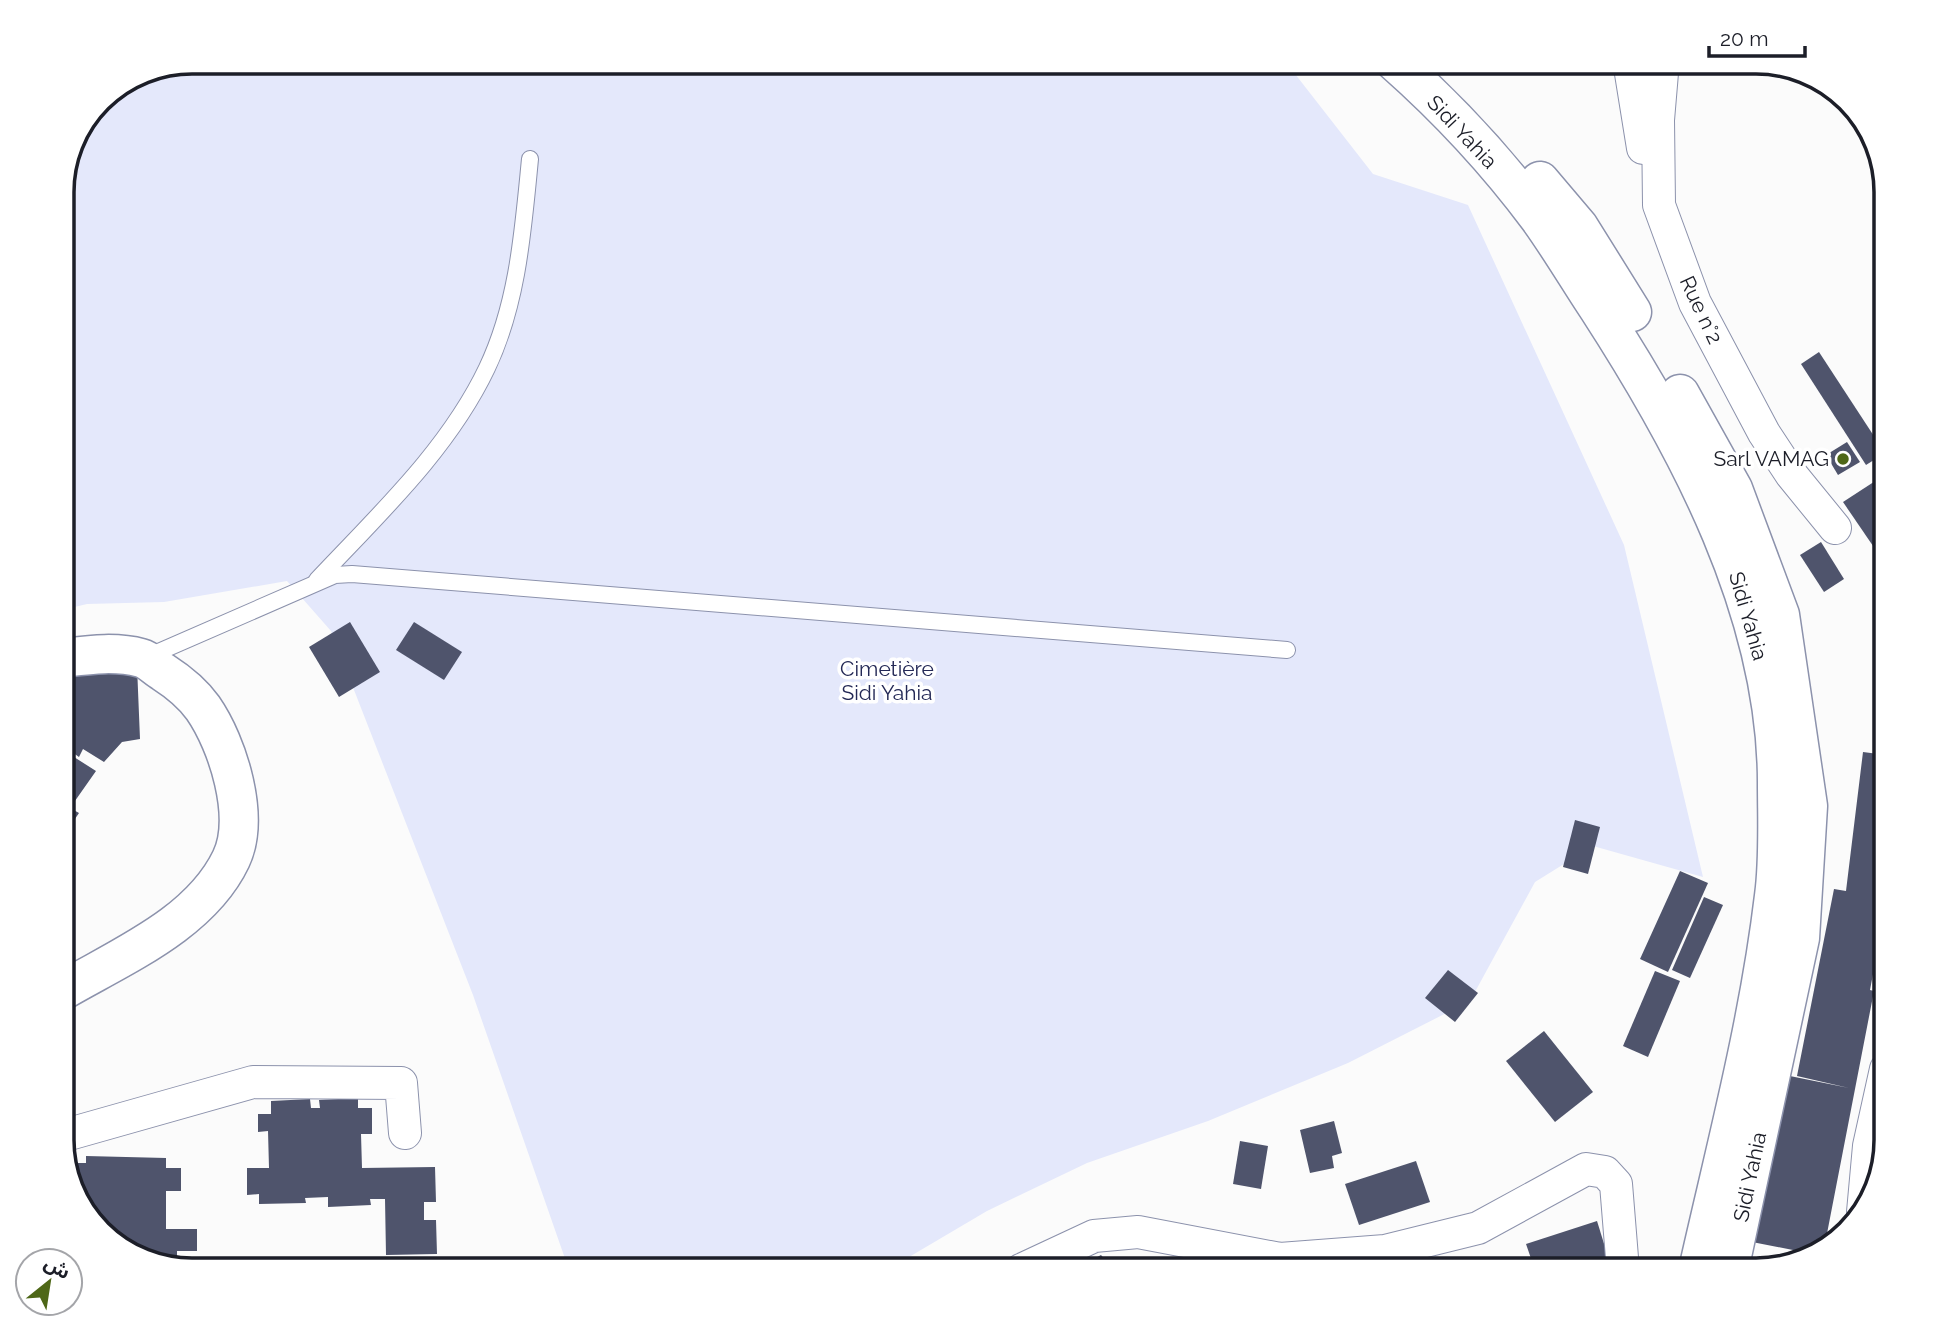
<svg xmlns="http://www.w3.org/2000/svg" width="1947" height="1331" viewBox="0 0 1947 1331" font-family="Raleway,'Noto Sans Arabic',sans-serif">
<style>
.green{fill:#e4e8fb}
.building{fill:#4f546c}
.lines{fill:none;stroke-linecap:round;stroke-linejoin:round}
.lane-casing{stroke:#8c92ac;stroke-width:18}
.street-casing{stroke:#8c92ac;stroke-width:34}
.secondary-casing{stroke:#8c92ac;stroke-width:41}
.lane{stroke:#fff;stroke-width:16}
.street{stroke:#fff;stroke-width:32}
.secondary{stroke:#fff;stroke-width:38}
.poi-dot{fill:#4e6717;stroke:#fff;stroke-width:2.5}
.labels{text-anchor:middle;stroke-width:7;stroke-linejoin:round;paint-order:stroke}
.street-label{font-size:21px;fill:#1c1e28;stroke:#fff}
.poi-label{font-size:21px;fill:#1c1e28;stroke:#fff;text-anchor:end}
.park-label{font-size:21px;fill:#242956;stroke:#fff}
.rim{fill:none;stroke:#1c1e28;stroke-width:3.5}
</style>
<rect width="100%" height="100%" fill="#fbfbfb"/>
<!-- green -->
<path class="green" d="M192,61h1093l88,113 95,31 156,340 79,332 -110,-31 -58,36 -65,119 -122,62 -140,58 -121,42 -100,48 -100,59h-318l-96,-275 -142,-364 -44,-50 -123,21 -77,2 -25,6v-426l38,-85 42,-28z"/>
<!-- building -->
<g class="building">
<path d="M1819,352l66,101 -19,12 -65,-101z"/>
<path d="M1847,442l13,20 -22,13 -12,-20z"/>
<path d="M1886,474v91l-43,-63z"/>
<path d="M1821,542l23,37 -20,13 -24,-37z"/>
<path d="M350,622l30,50 -41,25 -30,-50z"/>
<path d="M414,622l48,30 -18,28 -48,-30z"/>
<path d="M62,665l75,1 3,73 -18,3 -18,20 -21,-13 -4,8 -17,-12z"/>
<path d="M1863,752l23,3v150l-16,85 4,1 -50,258 -11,5 -61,-12 33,-167 64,13 -52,-12 37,-187 12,2z"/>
<path d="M74,757l22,14 -26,37 9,5 -17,25v-79l8,6z"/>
<path d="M1575,820l25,7 -12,47 -25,-7z"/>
<path d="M1680,871l28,12 -40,89 -28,-13z"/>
<path d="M1704,897l19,8 -33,73 -18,-8z"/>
<path d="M1448,970l30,23 -23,29 -30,-24z"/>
<path d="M1655,971l25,10 -32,76 -25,-11z"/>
<path d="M1544,1031l49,61 -38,30 -49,-61z"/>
<path d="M358,1098v10h14v26h-11l1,34 73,-1 1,35h-12v18h12l1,34 -51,1 -1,-56h-15l1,6 -43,2v-10l-23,1 1,5 -47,1v-10l-12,1v-27h22l-1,-37 -10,1v-18h13v-13l39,-2 1,9h9l-1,-8z"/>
<path d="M1334,1121l8,32 -10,3 2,12 -24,5 -10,-43z"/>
<path d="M1240,1141l28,5 -7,43 -28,-5z"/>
<path d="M86,1156l80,2v10h15v23h-15v38h31v22h-20v9h-18l-40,-12 -40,-44 -1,-15h-4l-8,-26h20z"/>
<path d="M1416,1161l14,41 -71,23 -14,-41z"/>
<path d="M1597,1221l13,42 -21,7h-54l-9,-26z"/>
<path d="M1101,1255l13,15h-41z"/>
</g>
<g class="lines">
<defs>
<g id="lane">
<path d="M317,580c61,-65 131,-130 170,-212 31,-65 36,-138 43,-209"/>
<path d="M147,657l188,-82 17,-1 935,76"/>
</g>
<g id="street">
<path d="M1629,61l14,87"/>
<path d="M1663,61l-5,59 1,85 36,98 69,130 27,41 44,54"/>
<path d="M62,1136l191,-54 148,1 4,50"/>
<path d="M1863,1212l6,-66 17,-77"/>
<path d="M1021,1270l73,-34 44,-4 142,27 105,-8 93,-23 108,-59 19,3 11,12 7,86"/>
</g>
<g id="secondary">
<path d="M1394,61c52,46 104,102 145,157 21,29 39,60 59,90 90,139 179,304 179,475 0,37 2,77 -3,113 -15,126 -48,250 -76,374"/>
<path d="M1540,181l39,46 53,85"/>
<path d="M1680,394l53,95 47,126 28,191 -8,132 -71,332"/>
<path d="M62,658c26,-3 53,-7 79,0 8,2 15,10 22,14 14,9 30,22 40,36 25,36 48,109 28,151 -31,65 -111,98 -169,132"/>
</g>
</defs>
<!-- lane casing -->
<use href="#lane" class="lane-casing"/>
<!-- street casing -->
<use href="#street" class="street-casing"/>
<!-- secondary casing -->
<use href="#secondary" class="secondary-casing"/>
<!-- lane -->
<use href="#lane" class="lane"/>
<!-- street -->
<use href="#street" class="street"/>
<!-- secondary -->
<use href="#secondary" class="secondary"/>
</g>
<!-- markers -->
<circle class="poi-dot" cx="1843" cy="459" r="7"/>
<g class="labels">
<!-- street labels -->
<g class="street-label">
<text transform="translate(1462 132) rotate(47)" y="7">Sidi Yahia</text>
<text transform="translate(1701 310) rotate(65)" y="7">Rue n°2</text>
<text transform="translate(1748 616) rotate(74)" y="7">Sidi Yahia</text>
<text transform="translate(1750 1177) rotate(-78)" y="7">Sidi Yahia</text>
</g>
<!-- poi labels -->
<g class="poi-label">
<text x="1829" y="466">Sarl VAMAG</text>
</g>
<!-- park labels -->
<g class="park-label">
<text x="887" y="676">Cimetière<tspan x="887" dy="24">Sidi Yahia</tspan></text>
</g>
</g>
<!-- crop -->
<path d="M0 0H1947V1331H0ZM192 74H1756A118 118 0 0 1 1874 192V1140A118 118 0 0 1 1756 1258H192A118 118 0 0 1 74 1140V192A118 118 0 0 1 192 74Z" fill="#fff" fill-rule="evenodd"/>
<path class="rim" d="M192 74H1756A118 118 0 0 1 1874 192V1140A118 118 0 0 1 1756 1258H192A118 118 0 0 1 74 1140V192A118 118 0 0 1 192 74Z"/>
<!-- north arrow -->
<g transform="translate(49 1282) rotate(30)"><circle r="33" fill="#ffffff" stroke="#a4a5a9" stroke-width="2"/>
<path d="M0-5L12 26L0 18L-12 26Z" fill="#4e6717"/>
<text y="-10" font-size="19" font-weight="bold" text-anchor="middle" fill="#1c1e28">ش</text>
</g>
<!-- scale -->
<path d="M1709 46v10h96v-10" fill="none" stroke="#1c1e28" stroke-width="3.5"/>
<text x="1720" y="46" font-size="21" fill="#1c1e28" stroke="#ffffff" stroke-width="5" paint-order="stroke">20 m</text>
</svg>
